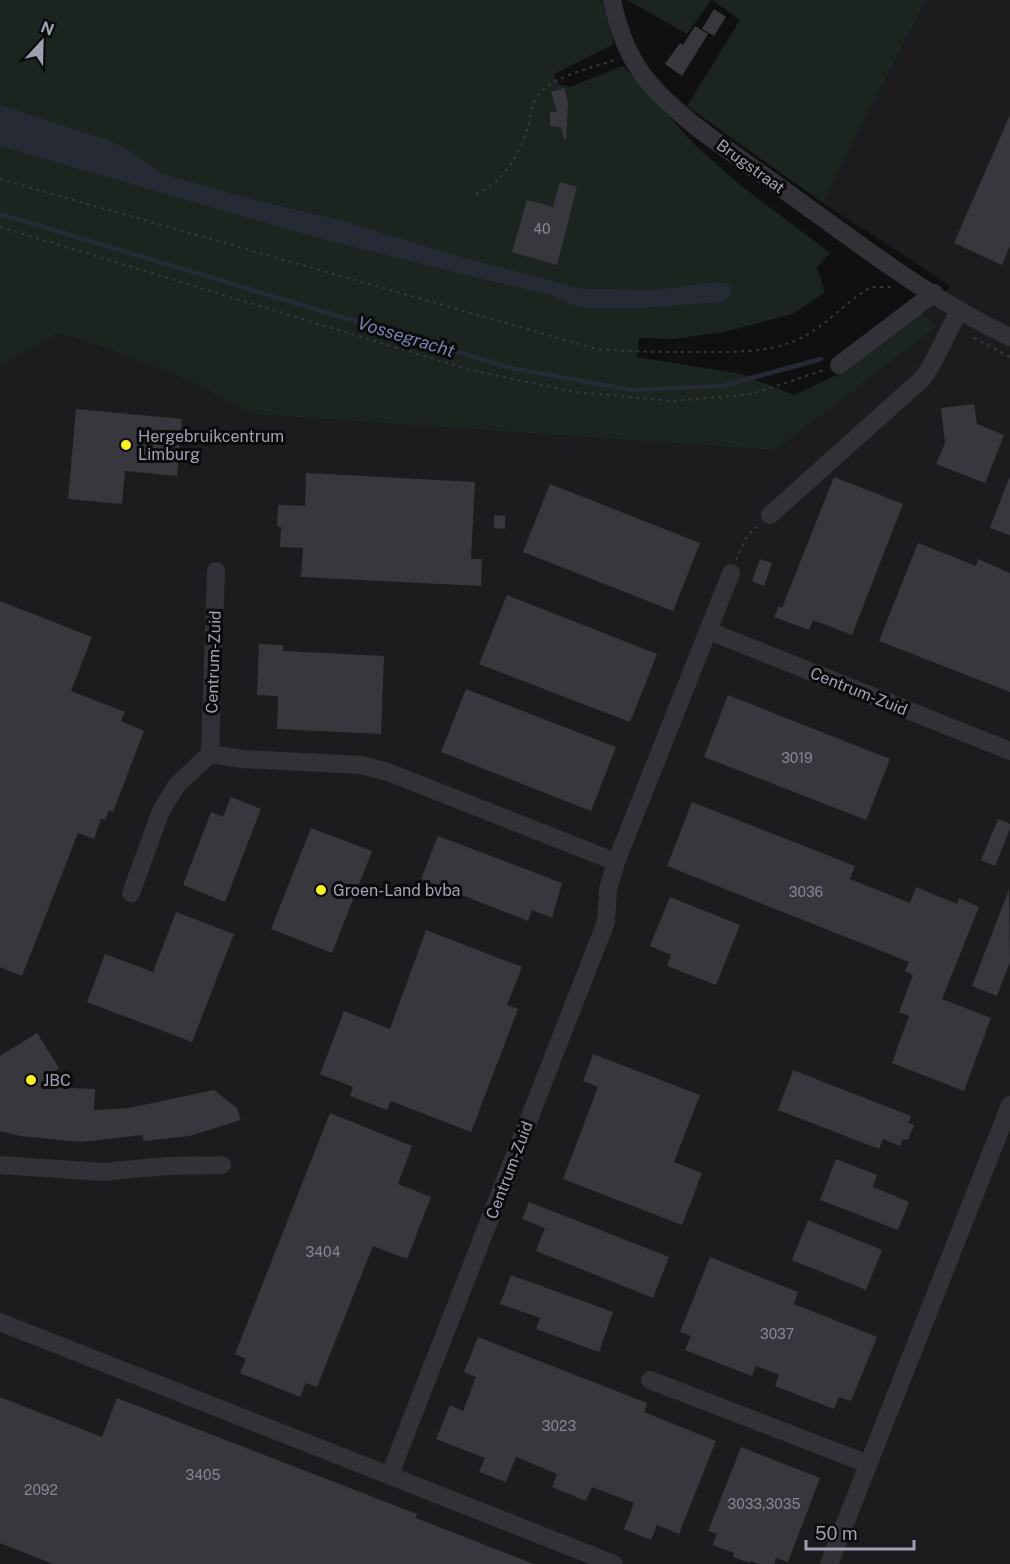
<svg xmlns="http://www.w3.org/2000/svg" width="1010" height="1564" viewBox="0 0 1010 1564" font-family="'Public Sans',sans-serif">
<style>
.built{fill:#1c1c1e}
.green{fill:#1c241f}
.water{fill:#262a35}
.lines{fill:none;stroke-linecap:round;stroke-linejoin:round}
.stream{stroke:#262a35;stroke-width:4.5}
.building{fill:#38373d}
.path{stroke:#37373e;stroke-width:2;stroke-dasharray:3 4.5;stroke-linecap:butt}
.minor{stroke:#323137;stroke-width:18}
.poi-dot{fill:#fbf21f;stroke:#0b0b0c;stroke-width:2}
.labels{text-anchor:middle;stroke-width:6;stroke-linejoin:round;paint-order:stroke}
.number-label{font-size:14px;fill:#868696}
.street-label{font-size:16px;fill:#a0a0b3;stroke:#0b0b0c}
.poi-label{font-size:16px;fill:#a0a0b3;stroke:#0b0b0c;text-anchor:start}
.water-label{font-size:18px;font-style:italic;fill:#7483b1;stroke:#0b0b0c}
</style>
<rect width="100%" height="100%" fill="#101011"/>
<!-- built -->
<path class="built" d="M926,0h84v1564h-1010v-1198l59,-33 51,17 81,31 60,33 524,36 163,-124 -18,-14 31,-26 -128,-83z"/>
<!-- green -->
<g class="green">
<path d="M0,0h602l12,44 -60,30 4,10 12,3 53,-21 73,80 44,39 90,68 -13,15 8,24 -32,22 -69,18 -50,7 -35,-1 -2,19 105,17 52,21 47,-22 79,-61 18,14 -163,124 -524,-36 -60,-33 -81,-31 -51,-17 -59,33z"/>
<path d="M627,0h84l-24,34z"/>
<path d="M712,0h214l-103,203 -136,-97 53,-86z"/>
</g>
<!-- water -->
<path class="water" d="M0,105l107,35 23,11 32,23 97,27 84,20 108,33 130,35 76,1 59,-8 13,2 2,10 -5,6 -5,2 -82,6h-52l-20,-5 -18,-9 -63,-14 -164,-41 -322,-93z"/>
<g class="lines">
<!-- stream -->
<path class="stream" d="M0,214l511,154 121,22 90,-4 99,-27"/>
</g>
<!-- building -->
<g class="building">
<path d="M714,9l12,8 -12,19 -12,-7z"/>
<path d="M695,26l13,8 -26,42 -17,-12 15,-21 3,2z"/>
<path d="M564,88l4,15 -2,36h-2l-3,-12 -11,-1v-14h7l-6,-20z"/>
<path d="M1010,115v131l-8,19 -48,-22z"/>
<path d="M560,182l17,5 -20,78 -45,-13 15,-52 26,7z"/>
<path d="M974,404l3,20 27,11 -19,48 -49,-19 9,-21 -4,-35z"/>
<path d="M76,409l106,10 -5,57 -52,-5 -3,33 -54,-5z"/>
<path d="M306,473l169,9 -4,77h11l-1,27 -180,-9 2,-29 -23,-1 1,-20 -4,-1 1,-21 27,1z"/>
<path d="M834,477l69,27 -51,131 -39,-15 -4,10 -35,-13 5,-11 3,2z"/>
<path d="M1009,478h1v57l-20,-7z"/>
<path d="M550,484l150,59 -27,68 -150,-59z"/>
<path d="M494,515l11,1v13l-11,-1z"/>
<path d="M918,543l58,23 2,-7 32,14v119l-131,-51z"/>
<path d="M760,559l12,4 -8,23 -12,-5z"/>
<path d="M507,595l150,59 -27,68 -151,-58z"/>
<path d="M0,601l92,36 -21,54 54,21 -4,9 23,10 -31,81 -4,-2 -4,10 -4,-1 -7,20 -16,-6 -56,143 -22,-9z"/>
<path d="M259,644l24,1v6l101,5 -3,78 -104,-5 1,-33 -21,-1z"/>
<path d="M466,689l150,58 -25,64 -150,-59z"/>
<path d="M728,695l162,64 -24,61 -162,-63z"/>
<path d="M231,797l30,12 -36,93 -42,-17 28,-73 12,5z"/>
<path d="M692,802l163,64 -5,13 60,24 6,-16 41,17 2,-6 20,9 -37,92 49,19 -27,73 -72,-28 17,-47 -10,-4 14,-37 -8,-4 4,-9 -242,-96z"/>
<path d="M998,819l12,5v5l-15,37 -14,-6z"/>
<path d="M311,828l61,23 -40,102 -61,-24z"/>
<path d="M438,836l124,47 -10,35 -20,-8 -4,11 -107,-42z"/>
<path d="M1009,889l1,73 -13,34 -25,-10z"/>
<path d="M670,897l70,28 -24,60 -49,-19 4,-11 -21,-9z"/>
<path d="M176,912l58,22 -42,108 -105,-40 18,-48 48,18z"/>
<path d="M426,930l96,37 -15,38 11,4 -47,123 -80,-31 -4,9 -37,-14 3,-9 -33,-13 24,-63 46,18z"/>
<path d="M37,1033l22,35 -5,4 15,16 26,1 -1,21 35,-2 85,-18 23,18 4,12 -52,16 -45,5 -2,-6 -61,7 -61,-6 -20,-5v-75z"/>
<path d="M593,1054l107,41 -26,67 28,11 -20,52 -119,-46 35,-92 -15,-6z"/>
<path d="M793,1070l118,46 -3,7 6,2 -6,15 -5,-1 -3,7 -17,-7 -4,10 -101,-39z"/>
<path d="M330,1113l82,33 -14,38 33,13 -24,62 -34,-13 -56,141 -11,-4 -6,14 -60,-24 6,-14 -11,-5z"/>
<path d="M836,1159l41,16 -4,12 36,15 -11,28 -78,-30z"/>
<path d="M529,1202l140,55 -16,41 -117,-47 9,-23 -23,-9z"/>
<path d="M808,1220l74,30 -16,40 -74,-30z"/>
<path d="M710,1257l88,35 -4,12 83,33 -26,64 -12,-4 -5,12 -59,-23 4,-11 -23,-9 -4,10 -67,-26 6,-14 -11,-4z"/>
<path d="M511,1275l102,37 -14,40 -63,-23 4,-11 -40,-14z"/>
<path d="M478,1337l169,66 -3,9 72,29 -37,93 -22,-9 -6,15 -27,-11 10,-26 -42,-16 -6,14 -34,-14 5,-13 -41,-17 -10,25 -27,-10 6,-14 -49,-19 14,-34 13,6 13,-34 -12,-5z"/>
<path d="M0,1397l102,40 15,-39 300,116 -1,4 118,46h-481l-53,-21z"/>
<path d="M741,1447l79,31 -32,84 -12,-4 -2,6h-14l-9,-3 -1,2 -17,-6 1,-4 -21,-8 4,-11 -9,-3z"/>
</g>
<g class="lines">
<!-- path -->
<g class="path">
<path d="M0,179l597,170c35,3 70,3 106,3 34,0 69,1 100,-15 23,-12 41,-33 63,-47l7,-3h18"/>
<path d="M476,194c29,-12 45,-42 53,-71 2,-8 3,-20 8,-26 14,-21 55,-29 78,-37"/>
<path d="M0,227l470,143 105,22 98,9 79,-7 72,-24"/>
<path d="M974,338l36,19"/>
<path d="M736,560l11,-24 12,-11"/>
</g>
<!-- minor -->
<g class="minor">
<path d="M612,0c6,28 16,57 34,79 33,41 89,75 131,106 74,53 150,113 233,152"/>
<path d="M839,365l95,-72"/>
<path d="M770,515l152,-136c17,-22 24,-47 38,-69"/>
<path d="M709,631l301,120"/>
<path d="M210,754l6,-183"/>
<path d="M131,893l30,-82 16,-26 33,-31 32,5 119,6 27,7 228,90"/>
<path d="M0,1165l102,7 65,-6 55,-1"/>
<path d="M0,1322l614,242"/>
<path d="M650,1380l218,84"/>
<path d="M390,1474l216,-552 2,-32 8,-28 115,-289"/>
<path d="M829,1564l181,-459"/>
</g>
</g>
<!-- markers -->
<g class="poi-dot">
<circle cx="126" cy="445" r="6"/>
<circle cx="321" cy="890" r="6"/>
<circle cx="31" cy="1080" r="6"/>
</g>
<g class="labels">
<!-- number labels -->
<g class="number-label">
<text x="542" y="234">40</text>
<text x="797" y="763">3019</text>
<text x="806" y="897">3036</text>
<text x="323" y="1257">3404</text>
<text x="777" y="1339">3037</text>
<text x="559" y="1431">3023</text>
<text x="203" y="1480">3405</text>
<text x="41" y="1495">2092</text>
<text x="764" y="1509">3033,3035</text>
</g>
<!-- street labels -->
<g class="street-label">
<text transform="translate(751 166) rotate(36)" y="6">Brugstraat</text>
<text transform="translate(213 662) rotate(-88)" y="6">Centrum-Zuid</text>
<text transform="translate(859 691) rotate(22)" y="6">Centrum-Zuid</text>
<text transform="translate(509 1170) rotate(-69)" y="6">Centrum-Zuid</text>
</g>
<!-- poi labels -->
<g class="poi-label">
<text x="138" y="442">Hergebruikcentrum<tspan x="138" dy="18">Limburg</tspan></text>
<text x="333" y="896">Groen-Land bvba</text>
<text x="43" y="1086">JBC</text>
</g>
<!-- water labels -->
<g class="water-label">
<text transform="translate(406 337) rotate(17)" y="6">Vossegracht</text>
</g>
</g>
<!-- north arrow -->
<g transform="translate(42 42) rotate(22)" stroke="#0b0b0c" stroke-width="4.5" paint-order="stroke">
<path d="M0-4.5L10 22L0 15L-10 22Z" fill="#a0a0b3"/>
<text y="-9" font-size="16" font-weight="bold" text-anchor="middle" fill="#a0a0b3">N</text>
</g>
<!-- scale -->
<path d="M806 1540v9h108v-9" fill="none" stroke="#a0a0b3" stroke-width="3"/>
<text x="815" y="1540" font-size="18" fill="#a0a0b3" stroke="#0b0b0c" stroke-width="4.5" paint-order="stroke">50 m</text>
</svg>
